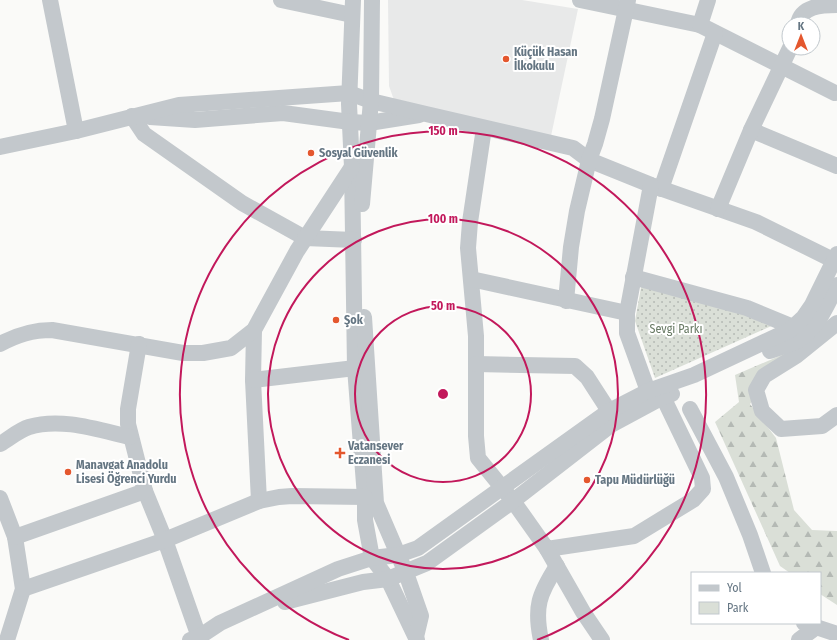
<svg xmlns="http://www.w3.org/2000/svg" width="837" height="640" viewBox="0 0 837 640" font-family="'Fira Sans Condensed',sans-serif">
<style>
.built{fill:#e8e9e9}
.green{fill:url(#green-dots)}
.forest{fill:url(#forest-firs)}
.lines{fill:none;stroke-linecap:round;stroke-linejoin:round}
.minor{stroke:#c3c8cc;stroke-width:16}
.ring{fill:none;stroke:#c2185b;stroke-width:2}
.poi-dot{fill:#e4572e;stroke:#fff;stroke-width:1.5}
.labels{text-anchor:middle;stroke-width:4;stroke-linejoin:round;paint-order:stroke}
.poi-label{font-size:12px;font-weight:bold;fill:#657683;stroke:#fff;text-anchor:start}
.park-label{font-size:12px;fill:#687a64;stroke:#fff}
.centre{fill:#c2185b;stroke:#fff;stroke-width:2}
.ring-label{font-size:12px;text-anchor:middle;font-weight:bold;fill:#c2185b;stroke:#fff;stroke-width:4;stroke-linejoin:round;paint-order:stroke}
</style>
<defs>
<pattern id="green-dots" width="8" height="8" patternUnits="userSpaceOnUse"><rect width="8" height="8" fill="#dadfd7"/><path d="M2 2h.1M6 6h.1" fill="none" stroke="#b4b9b4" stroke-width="1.8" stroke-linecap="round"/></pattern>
<pattern id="forest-firs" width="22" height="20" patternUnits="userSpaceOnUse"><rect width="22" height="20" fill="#dadfd7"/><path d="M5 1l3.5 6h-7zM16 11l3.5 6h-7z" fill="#b4b9b4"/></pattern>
</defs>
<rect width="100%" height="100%" fill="#fafaf8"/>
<!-- built -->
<path class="built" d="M388,0h134l56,9 -27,127 -157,-36 -5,-14z"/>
<!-- green -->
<path class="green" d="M642,282l136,41 -123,55 -20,-57z"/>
<!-- forest -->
<path class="forest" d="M791,351l-41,53 26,34 18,72 18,20 25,1v74l-17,-11v-21h-30l-10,-7 -65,-144 24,-20 -4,-27z"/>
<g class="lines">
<!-- minor -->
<g class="minor">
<path d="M50,0l26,131"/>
<path d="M281,0l71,15"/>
<path d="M353,0l-4,104 3,63 3,201 10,129v23l7,38 16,21 29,61"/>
<path d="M580,0l120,25"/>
<path d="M708,0l-8,25 135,68"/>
<path d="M798,24c3,-18 24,-19 39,-19"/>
<path d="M132,116l12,18 98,69 63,35 49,2"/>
<path d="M150,117l45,3 88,-7 67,9 19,1 50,-8"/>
<path d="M484,128l-14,94 -2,26 8,88v100l2,22 35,43 34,48 87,-13 59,-36 10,-11 -1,-11 -39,-81"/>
<path d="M751,130l86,36"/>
<path d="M0,147l76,-16 103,-26 170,-12 22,8 55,13 147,34 16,12 62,25 105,37 81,40"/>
<path d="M661,189l54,-156"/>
<path d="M362,204l9,-103 1,-101"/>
<path d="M718,209l33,-79 39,-82"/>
<path d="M633,277l114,31 46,19"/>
<path d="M471,279l156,34"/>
<path d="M566,301l5,-54 6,-36 12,-51 6,-16 7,-25 26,-119"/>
<path d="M364,317l12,186 30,70 15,43 -5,21"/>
<path d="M837,323l-41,33 -32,20 -8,14 6,21 19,18 41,-3 15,-11"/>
<path d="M254,330l-1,50 6,121"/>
<path d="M0,344c17,-9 32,-14 52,-14l131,23h20l28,-5 23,-18 43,-79 55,-84"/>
<path d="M139,344l-11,65v15l17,67 20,49 35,100"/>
<path d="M770,351c9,-3 18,-6 27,-10 20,-11 30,-36 40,-56"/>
<path d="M476,364l99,2 12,11 22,34"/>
<path d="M253,380l102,-12"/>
<path d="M648,391l-21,-58v-20l24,-128"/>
<path d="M690,409l36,68 24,58 13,38"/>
<path d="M0,444c9,-5 19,-14 29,-17 32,-10 70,3 101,10"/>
<path d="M0,498l15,39 8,52 -16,51"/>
<path d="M15,537l130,-46"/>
<path d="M547,549l36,63 19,28"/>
<path d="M23,589l142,-49 94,-39 20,-4 13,-1 73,1"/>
<path d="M285,602l78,-20 25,-3 39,-16 86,-62 98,-76 52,-28 9,-3"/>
<path d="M804,623l33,11"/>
<path d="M190,640l9,-3 21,-14 118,-54 34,-11 26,-3 20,-7 191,-137 39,-20 46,-16 96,-45 13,-12 9,-13 25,-51"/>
<path d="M541,640c-7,-33 -2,-46 16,-74"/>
<path d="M799,640l16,-12"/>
</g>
</g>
<!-- distance rings -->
<g class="ring">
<circle cx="443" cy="394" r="88"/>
<circle cx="443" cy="394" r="175"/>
<path d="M349 640A263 263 0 1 1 537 640"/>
</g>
<!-- markers -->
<g class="poi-dot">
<circle cx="506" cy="59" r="4"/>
<circle cx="311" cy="153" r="4"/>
<circle cx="336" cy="320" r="4"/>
<path d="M338 447h4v4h4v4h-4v4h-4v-4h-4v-4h4z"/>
<circle cx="68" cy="472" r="4"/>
<circle cx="587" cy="480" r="4"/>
</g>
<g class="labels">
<!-- poi labels -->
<g class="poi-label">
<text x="514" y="56">Küçük Hasan<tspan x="514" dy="14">İlkokulu</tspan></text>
<text x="319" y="157">Sosyal Güvenlik</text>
<text x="344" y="324">Şok</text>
<text x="348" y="450">Vatansever<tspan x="348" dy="14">Eczanesi</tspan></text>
<text x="76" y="469">Manavgat Anadolu<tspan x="76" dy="14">Lisesi Öğrenci Yurdu</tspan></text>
<text x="595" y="484">Tapu Müdürlüğü</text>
</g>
<!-- park labels -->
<g class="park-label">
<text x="676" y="333">Sevgi Parkı</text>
</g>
</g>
<circle cx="443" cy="394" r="6" class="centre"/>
<g class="ring-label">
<text x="443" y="135">150 m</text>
<text x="443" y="223">100 m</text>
<text x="443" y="310">50 m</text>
</g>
<!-- legend -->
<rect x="691" y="572" width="130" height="52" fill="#ffffff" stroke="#c1c8cd"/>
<rect x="699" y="585" width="20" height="6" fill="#c3c8cc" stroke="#c1c8cd"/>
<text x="727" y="592" font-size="12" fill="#657683">Yol</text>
<rect x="699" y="602" width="20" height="12" fill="#dadfd7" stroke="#c1c8cd"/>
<text x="727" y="612" font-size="12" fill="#657683">Park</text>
<!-- north arrow -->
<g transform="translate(801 36)"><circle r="19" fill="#ffffff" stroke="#c1c8cd"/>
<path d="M0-3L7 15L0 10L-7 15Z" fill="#e4572e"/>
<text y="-6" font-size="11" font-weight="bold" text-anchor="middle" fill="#657683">K</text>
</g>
</svg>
